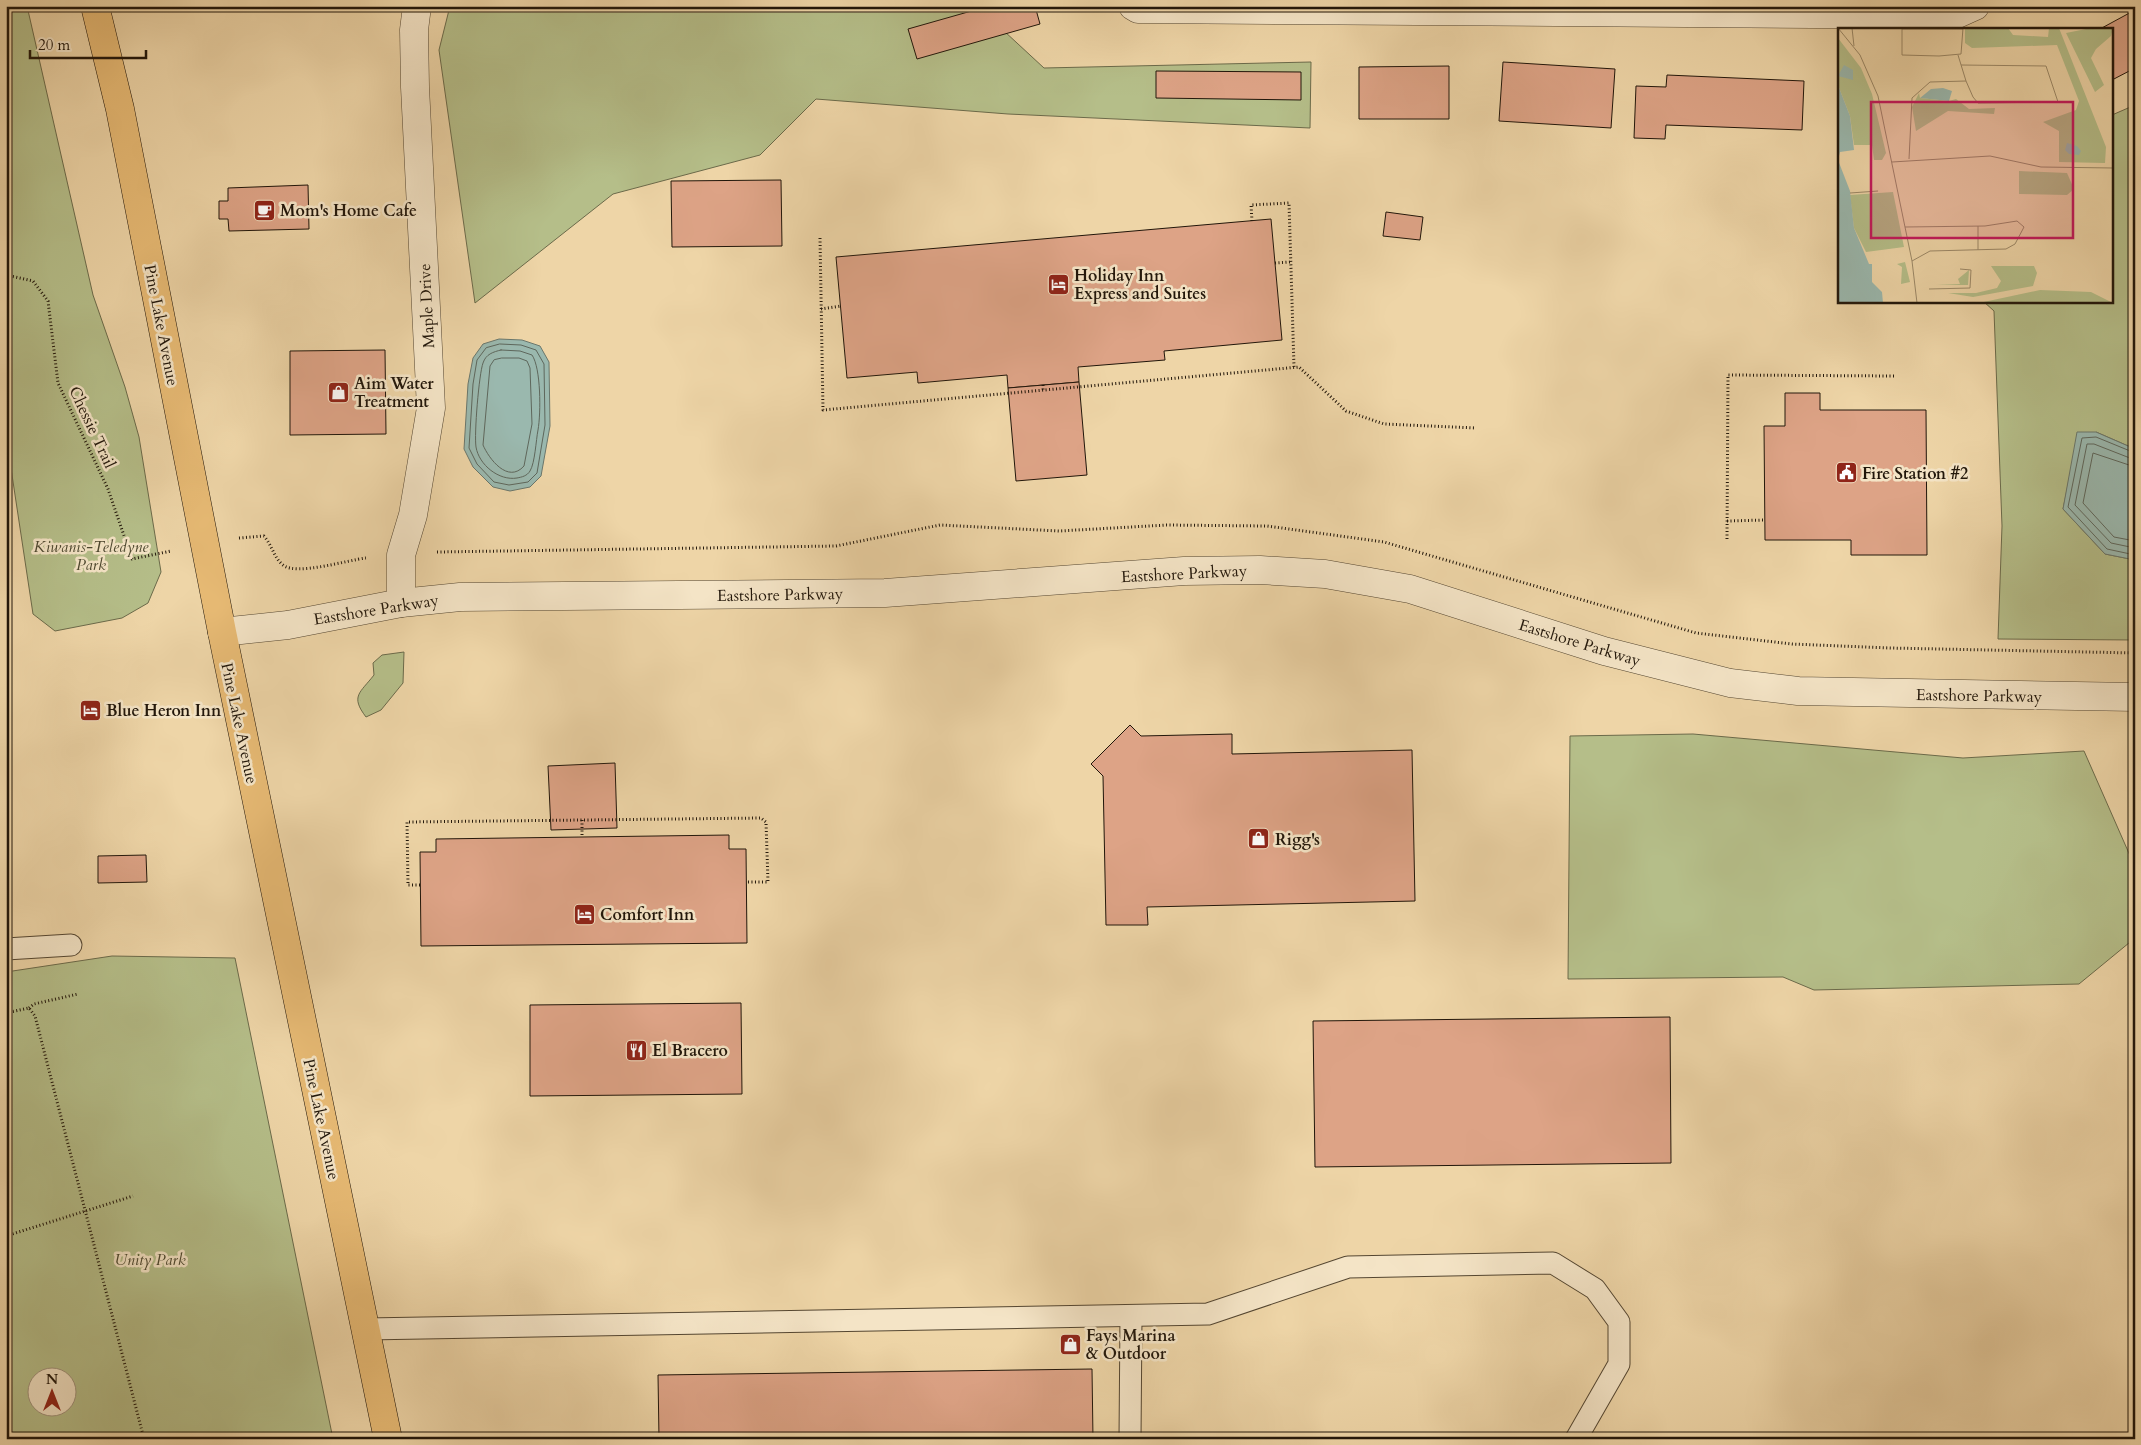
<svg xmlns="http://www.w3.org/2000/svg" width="2141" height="1445" viewBox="0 0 2141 1445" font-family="Cardo,serif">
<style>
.green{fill:#b5be89;stroke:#6b6a4a;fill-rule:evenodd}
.water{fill:#9ab8ae;stroke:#6a776c}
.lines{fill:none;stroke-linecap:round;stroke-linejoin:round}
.shore{stroke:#5e675c;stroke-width:1}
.building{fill:#dda386;stroke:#21160a}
.service-casing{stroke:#544631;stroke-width:23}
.minor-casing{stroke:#544631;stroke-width:29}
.primary-casing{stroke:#21160a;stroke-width:29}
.path{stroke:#21160a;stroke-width:3;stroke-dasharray:1 2.5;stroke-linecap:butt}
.service{stroke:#f4e4c6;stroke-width:21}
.minor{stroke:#f4e4c6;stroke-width:28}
.primary{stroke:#e7ba74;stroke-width:28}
.labels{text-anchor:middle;stroke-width:5;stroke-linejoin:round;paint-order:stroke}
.poi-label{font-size:16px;font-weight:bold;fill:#21160a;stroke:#f4e4c6;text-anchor:start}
.street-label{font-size:16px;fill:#21160a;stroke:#f4e4c6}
.park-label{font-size:16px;font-style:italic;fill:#4d4830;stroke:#f4e4c6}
.inset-road{fill:none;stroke:#9c8968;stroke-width:1}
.view{fill:#c2185b;fill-opacity:0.15;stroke:#c2185b;stroke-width:2.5}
.inset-edge{fill:none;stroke:#21160a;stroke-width:2.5}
</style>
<rect width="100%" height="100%" fill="#eed5a7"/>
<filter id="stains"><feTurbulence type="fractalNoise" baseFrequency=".004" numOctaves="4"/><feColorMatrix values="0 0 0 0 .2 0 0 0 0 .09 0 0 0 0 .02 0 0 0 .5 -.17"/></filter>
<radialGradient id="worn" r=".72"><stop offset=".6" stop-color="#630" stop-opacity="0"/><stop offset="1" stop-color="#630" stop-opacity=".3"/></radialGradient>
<!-- green -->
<g class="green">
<path d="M6,6h21l66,289 32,92 14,50 22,135 -13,31 -26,15 -67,13 -22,-17 -24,-159 -3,-1z"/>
<path d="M450,6h527l67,62 267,-6 -1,66 -302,-14 -192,-15 -56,56 -147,39 -138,109 -36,-253z"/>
<path d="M2135,105v344l-39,-17 -26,43 -7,34 42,45 30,6v80l-137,-1 4,-113 -8,-215 -11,-10h129v-186z"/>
<path d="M404,652l-1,31 -22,27 -15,7c-16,-21 -6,-24 8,-42l-1,-12 9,-8z"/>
<path d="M1693,734l270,24 121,-7 51,116v71l-56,46 -265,6 -31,-13 -215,2 2,-243z"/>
<path d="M112,956l123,2 98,481h-327v-467zM38,1378h30v30h-30z"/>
</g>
<!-- water -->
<g class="water">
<path d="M499,339l23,1 18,6 9,16 1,64 -9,50 -11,11 -20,4 -17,-4 -20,-20 -9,-18 4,-65 5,-26 10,-14z"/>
<path d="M2077,432h19l39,17v111l-30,-6 -42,-45z"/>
</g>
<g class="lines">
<!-- shore -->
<g class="shore">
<path d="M500,344l21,1 15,5 8,14 1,61 -8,48 -9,9 -19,3 -15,-3 -17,-18 -8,-16 4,-64 4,-24 9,-12z"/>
<path d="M501,350l19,1 12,4c9,13 9,58 6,75 -2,10 -3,33 -8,41 -3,5 -8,6 -13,7 -18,3 -38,-13 -41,-31 -2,-13 3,-73 7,-84 3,-9 10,-11 18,-13z"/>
<path d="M502,358h17l8,3 3,7 2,56 -8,42c-16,18 -35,-7 -41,-21l7,-79 4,-6z"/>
<path d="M2135,453l-39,-16 -14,1 -14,69 39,42 28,6"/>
<path d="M2135,460l-41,-16h-7l-12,61 36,38 24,5"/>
<path d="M2135,467l-42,-14 -10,50 31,34 21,4"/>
</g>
</g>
<!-- building -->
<g class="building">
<path d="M989,6h46l5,18 -123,35 -9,-30z"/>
<path d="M2135,10v58l-23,12v-51h-12z"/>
<path d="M1503,62l112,7 -4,59 -112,-7z"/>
<path d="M1449,66v53h-90v-52z"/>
<path d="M1156,71l145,1v28l-145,-2z"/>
<path d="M1667,75l137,6 -2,49 -136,-5 -1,14 -31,-1 2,-52 30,1z"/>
<path d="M781,180l1,66 -110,1 -1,-66z"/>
<path d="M308,185l1,44 -80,2 -1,-12h-9v-18h9v-13z"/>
<path d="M1386,212l37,5 -3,23 -37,-4z"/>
<path d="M1271,219l11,121 -118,11 1,9 -87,7 1,15 -71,6 -1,-13 -89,8 -1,-11 -70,6 -11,-121z"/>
<path d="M385,350l1,84 -96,1v-84z"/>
<path d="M1079,382l8,93 -71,6 -8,-93z"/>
<path d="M1785,393h35v17h106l1,145h-76v-15h-86l-1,-114h21z"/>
<path d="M1130,725l11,11 91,-2v20l180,-4 3,151 -268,6 1,18h-42l-3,-149 -12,-12z"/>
<path d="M615,763l2,65 -66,2 -3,-64z"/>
<path d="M729,835v14h17l1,94 -326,3 -1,-94h16v-13z"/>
<path d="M146,855l1,27 -49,1v-27z"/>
<path d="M741,1003l1,91 -212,2v-91z"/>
<path d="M1670,1017l1,146 -356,4 -2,-146z"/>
<path d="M1092,1369l1,70h-434l-1,-64z"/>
</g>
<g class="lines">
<defs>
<g id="service">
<path d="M6,949l65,-4"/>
<path d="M366,1329l842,-15 140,-47 205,-4 42,26 24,33v42l-43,75"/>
<path d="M1130,1439l1,-123"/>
</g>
<g id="minor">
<path d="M1133,6l5,3 817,6 20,-9"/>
<path d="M401,603v-48l12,-40 18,-107 -16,-321 -1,-57 3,-24"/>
<path d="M222,632l66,-7 113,-22 59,-6 425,-4 299,-22 76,-1 65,4 85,15 194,62 126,32 68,8 337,6"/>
</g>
<path id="primary" d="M95,6l25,103 102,523 166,807"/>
</defs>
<!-- service casing -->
<use href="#service" class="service-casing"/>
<!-- minor casing -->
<use href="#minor" class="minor-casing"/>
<!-- primary casing -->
<use href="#primary" class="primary-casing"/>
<!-- path -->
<g class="path">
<path d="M1252,221l-1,-16 38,-2 5,164"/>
<path d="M820,238l3,172 476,-43 47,44 38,13 92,4"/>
<path d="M1275,263l16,-1"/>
<path d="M6,275l27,6 15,20 10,82 50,106 24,70 39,-8"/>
<path d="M821,309l20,-3"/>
<path d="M1043,385v6"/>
<path d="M1727,521l38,-1"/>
<path d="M239,538l25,-2c8,9 10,22 19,29 13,11 65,-5 83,-7"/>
<path d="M1727,539l1,-164 166,1"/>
<path d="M437,552l399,-6 104,-21 119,6 108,-6 100,1 117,16 312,91 96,11 98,4 245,5"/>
<path d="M582,820v17"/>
<path d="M420,885h-12l-1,-63 354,-4 5,4 2,60h-21"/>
<path d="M29,1008l5,-4 44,-10"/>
<path d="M6,1013l23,-5 6,8 109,423"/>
<path d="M6,1236l127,-40"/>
</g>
<!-- service -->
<use href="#service" class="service"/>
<!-- minor -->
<use href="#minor" class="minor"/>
<!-- primary -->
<use href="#primary" class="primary"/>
</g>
<!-- icons -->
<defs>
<symbol id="cafe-square" viewBox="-11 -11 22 22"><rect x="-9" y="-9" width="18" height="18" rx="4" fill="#8f2418" stroke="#f4e4c6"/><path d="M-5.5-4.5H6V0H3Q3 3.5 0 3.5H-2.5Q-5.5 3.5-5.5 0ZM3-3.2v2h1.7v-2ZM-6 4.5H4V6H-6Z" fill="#fff"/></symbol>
<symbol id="hotel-square" viewBox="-11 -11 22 22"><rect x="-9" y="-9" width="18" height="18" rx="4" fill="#8f2418" stroke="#f4e4c6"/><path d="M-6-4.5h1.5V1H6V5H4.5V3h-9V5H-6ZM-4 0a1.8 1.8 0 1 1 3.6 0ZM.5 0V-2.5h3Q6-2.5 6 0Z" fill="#fff"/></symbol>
<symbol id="shop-square" viewBox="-11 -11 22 22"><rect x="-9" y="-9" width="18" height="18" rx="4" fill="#8f2418" stroke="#f4e4c6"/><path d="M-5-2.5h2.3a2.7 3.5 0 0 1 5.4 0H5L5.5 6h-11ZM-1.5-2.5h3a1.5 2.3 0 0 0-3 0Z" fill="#fff"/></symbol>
<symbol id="civic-square" viewBox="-11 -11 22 22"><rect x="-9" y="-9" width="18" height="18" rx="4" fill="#8f2418" stroke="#f4e4c6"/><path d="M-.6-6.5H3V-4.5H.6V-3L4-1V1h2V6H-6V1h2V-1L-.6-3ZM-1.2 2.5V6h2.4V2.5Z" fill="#fff"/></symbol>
<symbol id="restaurant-square" viewBox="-11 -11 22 22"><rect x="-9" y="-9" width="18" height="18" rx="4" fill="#8f2418" stroke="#f4e4c6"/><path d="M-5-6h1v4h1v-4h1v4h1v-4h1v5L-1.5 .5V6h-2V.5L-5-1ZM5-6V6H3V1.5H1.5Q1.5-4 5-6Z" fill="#fff"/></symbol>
</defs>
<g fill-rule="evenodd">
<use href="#cafe-square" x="252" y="198" width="25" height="25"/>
<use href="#hotel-square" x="1046" y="272" width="25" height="25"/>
<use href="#shop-square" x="326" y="380" width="25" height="25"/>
<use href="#civic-square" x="1834" y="460" width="25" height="25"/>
<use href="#hotel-square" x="78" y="698" width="25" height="25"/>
<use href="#shop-square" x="1246" y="826" width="25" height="25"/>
<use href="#hotel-square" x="572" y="902" width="25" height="25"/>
<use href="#restaurant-square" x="624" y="1038" width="25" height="25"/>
<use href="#shop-square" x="1058" y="1332" width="25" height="25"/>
</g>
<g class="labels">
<!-- poi labels -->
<g class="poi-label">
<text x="280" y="216">Mom's Home Cafe</text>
<text x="1074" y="281">Holiday Inn<tspan x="1074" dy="18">Express and Suites</tspan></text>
<text x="354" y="389">Aim Water<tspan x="354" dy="18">Treatment</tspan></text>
<text x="1862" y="479">Fire Station #2</text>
<text x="106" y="716">Blue Heron Inn</text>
<text x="1275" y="845">Rigg's</text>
<text x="600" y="920">Comfort Inn</text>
<text x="652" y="1056">El Bracero</text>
<text x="1086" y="1341">Fays Marina<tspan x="1086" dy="18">&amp; Outdoor</tspan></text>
</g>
<!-- street labels -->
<g class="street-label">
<text transform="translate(426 306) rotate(-93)" y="6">Maple Drive</text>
<text transform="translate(162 325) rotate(79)" y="6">Pine Lake Avenue</text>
<text transform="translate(93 427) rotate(65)" y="6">Chessie Trail</text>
<text transform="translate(1184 573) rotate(-3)" y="6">Eastshore Parkway</text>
<text transform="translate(780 594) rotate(-1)" y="6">Eastshore Parkway</text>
<text transform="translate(376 609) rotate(-9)" y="6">Eastshore Parkway</text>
<text transform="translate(1580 642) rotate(17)" y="6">Eastshore Parkway</text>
<text transform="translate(1979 695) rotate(1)" y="6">Eastshore Parkway</text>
<text transform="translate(240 723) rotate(78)" y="6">Pine Lake Avenue</text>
<text transform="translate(322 1119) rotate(78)" y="6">Pine Lake Avenue</text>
</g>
<!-- park labels -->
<g class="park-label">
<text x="91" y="552">Kiwanis-Teledyne<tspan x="91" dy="18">Park</tspan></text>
<text x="150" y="1265">Unity Park</text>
</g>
</g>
<!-- overview -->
<g transform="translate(1838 28)">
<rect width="275" height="275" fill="#eed5a7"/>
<path d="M127,0h43l5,7 35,2 1,-9h10l47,119 -1,16 -46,-1v-31l-16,-9 33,-12 3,-9 -22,-56 -85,3 -7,-5zM253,0h22l-2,8 -15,13 -5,9 13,27 -9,7 -29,-59zM0,10l23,30 11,26 14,59 -4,7h-8l-2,-15h-18l-4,-29 -12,-31zM81,65l1,5 29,3 7,-2 13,10 26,-1 -1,6 -46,-3 -32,20 -4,-24zM181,143l48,2 7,16 -7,6 -48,-1zM55,164l11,55 -38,5 -12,-24 -4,-33zM67,234l5,20 -9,2 1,-17 -5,-3zM153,238h43l3,7 -4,13 -60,11 -25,-4h28l21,-5 4,-7zM131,242l-1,15h-32l24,-1 -2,-5zM202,262l51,2 22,11h-134z" fill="#b5be89"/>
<path d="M6,37l9,5v10l-15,-4zM0,57l12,31 4,34 -14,2 -2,8 12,31 4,37 15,36h3v18l10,10 1,11h-45zM105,60l9,3 -3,10 -29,-3 11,-9zM229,115l10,3 4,5 -2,4 -10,-1 -4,-4z" fill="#9ab8ae"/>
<path class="inset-road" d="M0,0l22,27 18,41 34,165 5,42M14,0l2,18M64,0v27l37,1 22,-2 2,-26M64,1h61M120,27l8,26 7,16 5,6 80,-1 -12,-36 -85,-1M71,131l3,-61 18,-16 36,-1M54,134l98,-6 51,11 72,1M12,165l28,-2M67,199l80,-1 32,-5 7,6 -9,17 -9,5 -76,2 -18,10M140,222v-24M91,261l41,-1 1,-18 -11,-1"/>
<path class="view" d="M33,74h202v136h-202z"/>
<rect width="275" height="275" class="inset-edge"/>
</g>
<!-- margin -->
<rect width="2141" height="1445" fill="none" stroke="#eed5a7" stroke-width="25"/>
<rect x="8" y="8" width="2126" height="1430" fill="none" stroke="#21160a" stroke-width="2.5"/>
<rect x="12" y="12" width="2116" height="1420" fill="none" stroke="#21160a"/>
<!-- north arrow -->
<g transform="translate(52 1392)"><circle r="24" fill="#f4e4c6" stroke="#a0927b"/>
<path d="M0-4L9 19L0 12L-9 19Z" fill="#8f2418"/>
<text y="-8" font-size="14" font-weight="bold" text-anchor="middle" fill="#21160a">N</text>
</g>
<!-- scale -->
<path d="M30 50v8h116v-8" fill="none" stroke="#21160a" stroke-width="2.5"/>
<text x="38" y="50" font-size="15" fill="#21160a" stroke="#f4e4c6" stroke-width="4" paint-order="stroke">20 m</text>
<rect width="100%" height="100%" filter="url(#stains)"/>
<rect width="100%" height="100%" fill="url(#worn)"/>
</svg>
